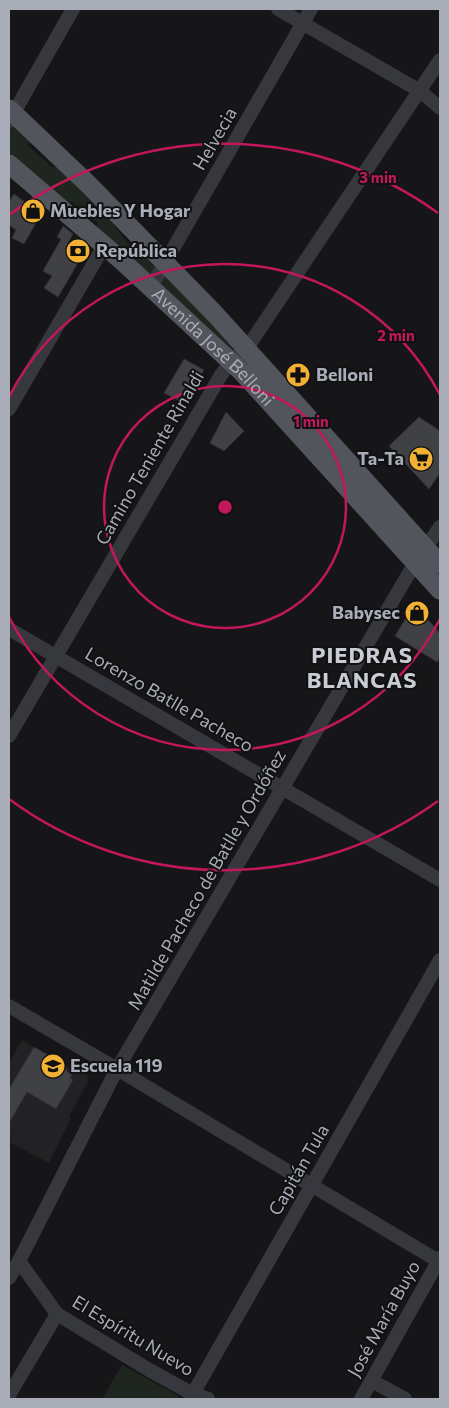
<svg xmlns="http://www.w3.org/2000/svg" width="449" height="1408" viewBox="0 0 449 1408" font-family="Commissioner,sans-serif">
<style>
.built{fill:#222225}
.green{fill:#1e261f}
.building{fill:#404145;stroke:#303034}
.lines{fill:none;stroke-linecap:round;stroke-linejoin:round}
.minor{stroke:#37383d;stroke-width:14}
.major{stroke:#53555c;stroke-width:19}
.ring{fill:none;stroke:#c2185b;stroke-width:2.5}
.labels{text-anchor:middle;stroke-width:4;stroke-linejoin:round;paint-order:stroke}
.street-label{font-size:18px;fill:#a8adb8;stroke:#111113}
.poi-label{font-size:18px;font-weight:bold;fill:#a8adb8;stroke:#111113;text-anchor:start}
.district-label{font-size:22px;font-weight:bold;letter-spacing:1px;fill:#c9ccd4;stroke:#111113}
.centre{fill:#c2185b;stroke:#111113;stroke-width:2.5}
.ring-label{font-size:15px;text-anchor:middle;font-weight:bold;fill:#c2185b;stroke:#111113;stroke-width:4;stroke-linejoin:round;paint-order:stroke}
</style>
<rect width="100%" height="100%" fill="#161618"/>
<!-- built -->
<path class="built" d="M22,1040l51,30 4,-7 9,5 2,13 -19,36 2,1 -22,45 -40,-21v-79z"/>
<!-- green -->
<g class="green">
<path d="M16,125l21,17 -11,2 26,23 12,-1 55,54 -8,2 20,25h12l15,15 -6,16 -64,-51 9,-1 1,-3 -26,-21 -11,-1 -52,-43v-27l3,-5z"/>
<path d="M165,276l71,70 -10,8 -67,-66 3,-8z"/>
<path d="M122,1365l57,31 -2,3h-75z"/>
</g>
<!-- building -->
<g class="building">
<path d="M14,194l27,20 -17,30 -12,-6 4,-8 -7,-5v-23z"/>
<path d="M63,226l10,8 -5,9 15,8 -4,10 -21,36 -14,-9 8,-12 -9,-5 18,-32 -4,-2z"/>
<path d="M184,359l20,11 -12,22 -7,-4 -7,12 -14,-7z"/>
<path d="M226,412l18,19 -20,20 -14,-8z"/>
<path d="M419,417l21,14v42l-11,16 -40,-43z"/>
<path d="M416,607l24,26v25l-3,4 -42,-26 16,-26z"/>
<path d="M34,1047l14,8 -1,3 20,12 -1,1 6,3 -2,4 3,2 -17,29 -29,-17 -18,31v-34z"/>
</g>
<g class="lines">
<!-- minor -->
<g class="minor">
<path d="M278,9l142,82 20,17"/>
<path d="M9,121l64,-112"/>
<path d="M151,287l160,-278"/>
<path d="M9,409l95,-163"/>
<path d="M9,629l431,251"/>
<path d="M9,736l212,-361 10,-13 20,-20 189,-282"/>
<path d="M9,1006l108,63 323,193"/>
<path d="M19,1261l38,53 94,57 42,23 15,5"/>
<path d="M9,1278l10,-17 98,-192 298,-506 25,-36"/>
<path d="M372,1381l33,18"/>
<path d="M9,1395l48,-81"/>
<path d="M190,1399l250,-439"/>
<path d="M361,1399l79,-141"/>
</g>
<!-- major -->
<g class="major">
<path d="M9,109l81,77 125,128 225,250"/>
<path id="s1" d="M9,164l112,96 121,112 198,218"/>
</g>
</g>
<!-- distance rings -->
<g class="ring">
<circle cx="225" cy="507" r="121"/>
<path d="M440 619A242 242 0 0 1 9 617M9 397A242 242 0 0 1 440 395"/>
<path d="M438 801A363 363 0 0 1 9 799M9 215A363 363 0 0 1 438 213"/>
</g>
<!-- icons -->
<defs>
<symbol id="shop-disc" viewBox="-11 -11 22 22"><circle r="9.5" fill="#f2b134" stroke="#111113"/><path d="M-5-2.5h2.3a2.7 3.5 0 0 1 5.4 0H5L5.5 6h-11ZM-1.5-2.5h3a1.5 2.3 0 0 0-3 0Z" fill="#111"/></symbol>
<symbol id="bank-disc" viewBox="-11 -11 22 22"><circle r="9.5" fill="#f2b134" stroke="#111113"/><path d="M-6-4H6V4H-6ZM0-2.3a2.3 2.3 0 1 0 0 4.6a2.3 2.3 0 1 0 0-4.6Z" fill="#111"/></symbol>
<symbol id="pharmacy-disc" viewBox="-11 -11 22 22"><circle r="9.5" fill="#f2b134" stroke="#111113"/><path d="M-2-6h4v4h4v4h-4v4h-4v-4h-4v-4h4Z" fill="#111"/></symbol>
<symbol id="supermarket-disc" viewBox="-11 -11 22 22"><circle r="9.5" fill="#f2b134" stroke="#111113"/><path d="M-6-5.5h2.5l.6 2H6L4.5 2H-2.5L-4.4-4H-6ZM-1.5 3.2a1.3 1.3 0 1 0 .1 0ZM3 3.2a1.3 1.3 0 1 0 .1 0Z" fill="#111"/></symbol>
<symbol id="school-disc" viewBox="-11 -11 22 22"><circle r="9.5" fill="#f2b134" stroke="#111113"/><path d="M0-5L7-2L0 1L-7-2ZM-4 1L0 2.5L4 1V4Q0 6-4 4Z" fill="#111"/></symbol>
</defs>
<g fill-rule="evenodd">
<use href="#shop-disc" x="19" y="197" width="28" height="28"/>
<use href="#bank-disc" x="64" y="237" width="28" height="28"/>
<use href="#pharmacy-disc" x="284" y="361" width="28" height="28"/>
<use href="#supermarket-disc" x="407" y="445" width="28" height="28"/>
<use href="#shop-disc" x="403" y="599" width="28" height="28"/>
<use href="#school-disc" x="39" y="1052" width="28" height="28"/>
</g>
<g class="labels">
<!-- street labels -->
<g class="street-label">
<text transform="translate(215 139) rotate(-60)" y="6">Helvecia</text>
<text dy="6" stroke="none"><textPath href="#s1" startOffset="274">Avenida José Belloni</textPath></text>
<text transform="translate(150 458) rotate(-60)" y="6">Camino Teniente Rinaldi</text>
<text transform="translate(169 700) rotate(30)" y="6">Lorenzo Batlle Pacheco</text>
<text transform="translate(207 880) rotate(-60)" y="6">Matilde Pacheco de Batlle y Ordóñez</text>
<text transform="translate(299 1170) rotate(-60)" y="6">Capitán Tula</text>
<text transform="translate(384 1319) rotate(-61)" y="6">José María Buyo</text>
<text transform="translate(133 1336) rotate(31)" y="6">El Espíritu Nuevo</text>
</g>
<!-- poi labels -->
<g class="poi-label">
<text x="50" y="217">Muebles Y Hogar</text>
<text x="96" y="257">República</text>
<text x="316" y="381">Belloni</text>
<text x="404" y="465" text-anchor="end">Ta-Ta</text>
<text x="400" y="619" text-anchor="end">Babysec</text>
<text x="70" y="1072">Escuela 119</text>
</g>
<!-- district labels -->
<g class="district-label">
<text x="362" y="663">PIEDRAS<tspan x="362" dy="25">BLANCAS</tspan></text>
</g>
</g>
<circle cx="225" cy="507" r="8" class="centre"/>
<g class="ring-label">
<text x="378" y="183">3 min</text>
<text x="396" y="341">2 min</text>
<text x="311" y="427">1 min</text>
</g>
<!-- border -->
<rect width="449" height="1408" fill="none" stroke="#a8adb8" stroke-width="20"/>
</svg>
